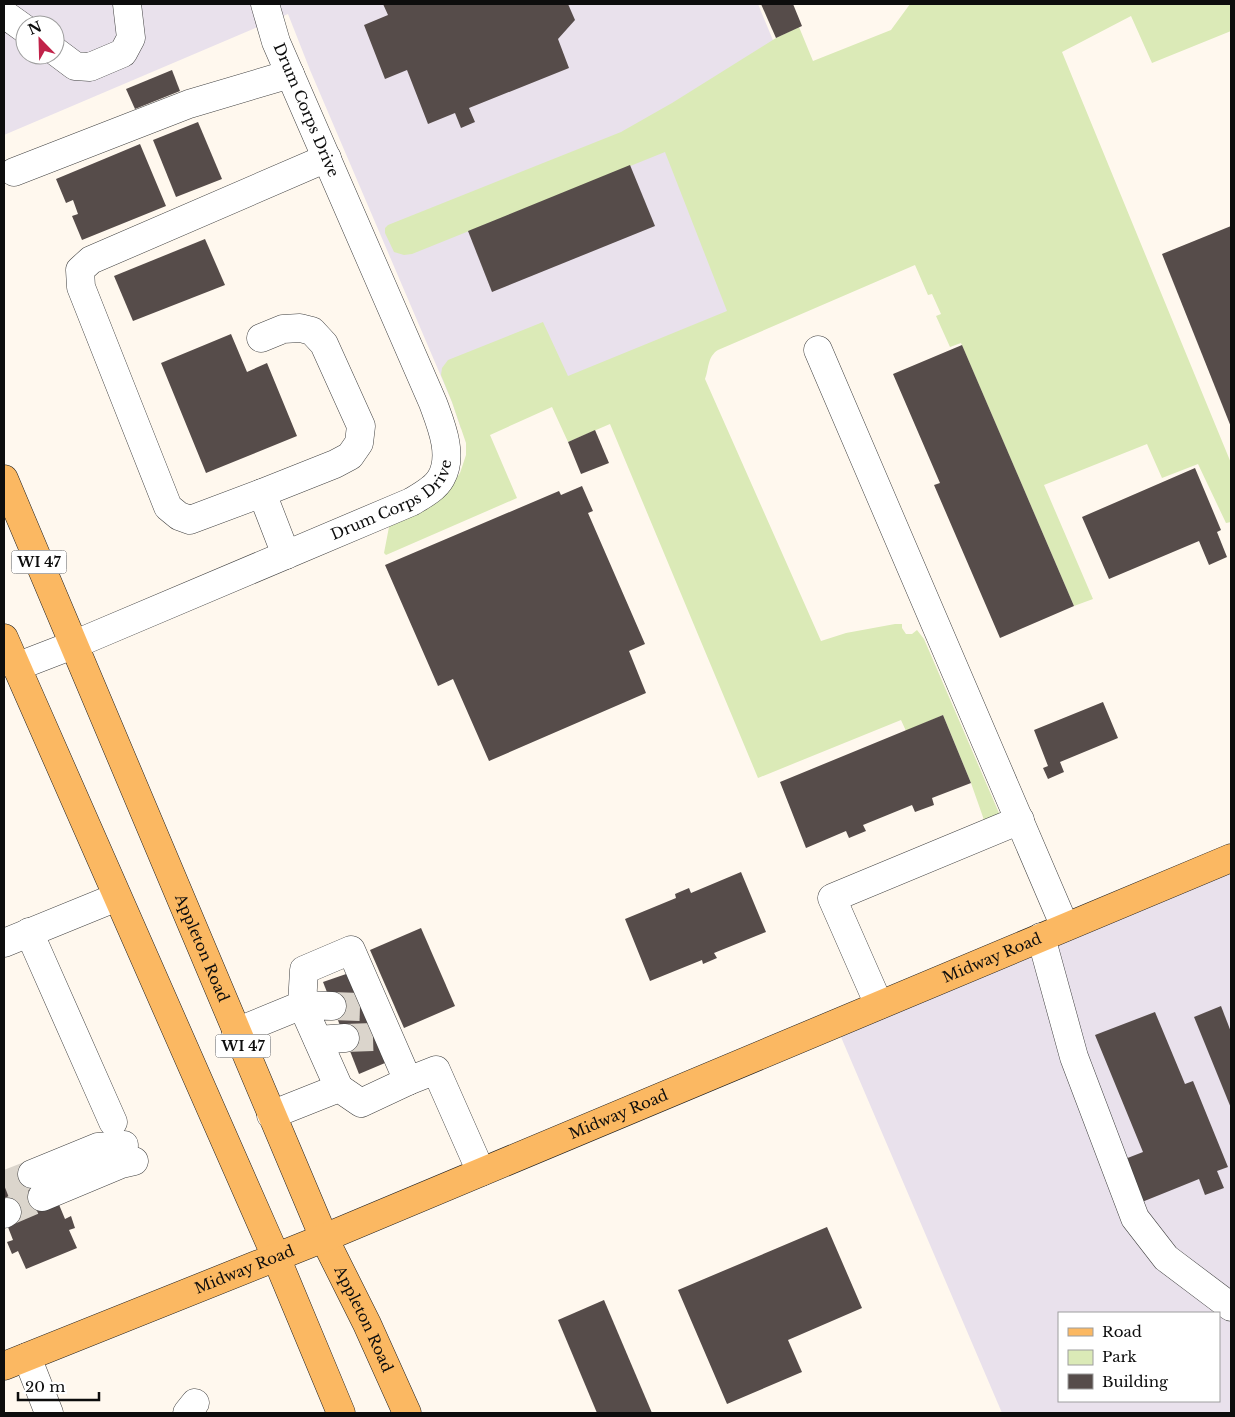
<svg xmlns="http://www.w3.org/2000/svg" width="1235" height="1417" viewBox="0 0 1235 1417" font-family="'Libre Baskerville',serif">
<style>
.industrial{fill:#e9e1ec;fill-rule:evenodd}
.green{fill:#dbeab7}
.building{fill:#564c4a}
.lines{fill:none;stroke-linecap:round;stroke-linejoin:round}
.minor-tunnel{stroke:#dbd5cc;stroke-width:28;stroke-dasharray:28 14;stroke-linecap:butt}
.minor-casing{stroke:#404040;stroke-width:29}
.major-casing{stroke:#1e1e1e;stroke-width:29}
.minor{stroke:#fff;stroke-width:28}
.major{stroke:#fbb862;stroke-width:28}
.labels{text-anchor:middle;stroke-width:5;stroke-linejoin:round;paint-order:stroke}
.shield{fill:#fff;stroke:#565656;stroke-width:1}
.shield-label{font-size:14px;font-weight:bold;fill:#0d0d0d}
.street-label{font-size:15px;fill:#0d0d0d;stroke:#fff}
</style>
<rect width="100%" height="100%" fill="#fff8ee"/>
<!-- industrial -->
<g class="industrial">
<path d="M4,4h754l106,256 -403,169 -9,-27 -142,-332 -22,-56 -284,121zM25,25h30v30h-30z"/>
<path d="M1231,858v555h-229l-167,-390zM1059,1313h160v88h-160z"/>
</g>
<!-- green -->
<path class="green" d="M910,4h321v27l-79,32 -21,-47 -69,36 169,411v59l-5,1 -28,-59 -36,14 -15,-34 -103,41 49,114 -19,7 -113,-263 -11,4 -14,-31 5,-2 -9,-20 -4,1 -13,-30 -197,85c-11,7 -9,19 -13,29l116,262 25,-8 49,-9h7v4l4,6h6l5,-4 7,9 75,174 -4,6 -7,3 -4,-2 -13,-37 -28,-68 -37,16 -5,-11 -143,58 -148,-354 -42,18 -16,-35 -62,28 27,63 -131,57 -2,-2 5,-26 20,-10 38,-25 13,-19 6,-18v-12l-14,-41 -11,-27 1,-7 6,-8 95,-38 25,54 159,-65 -62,-159 -253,102 -8,1 -10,-3 -9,-19v-5l3,-3 233,-93 51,-29 104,-65 23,-11 14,34 78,-31z"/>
<!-- building -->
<g class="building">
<path d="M383,4h185l7,16 -17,19 11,29 -100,40 6,14 -14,6 -6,-15 -27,11 -21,-54 -22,9 -21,-54 24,-10z"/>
<path d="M761,4h32l9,22 -26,12z"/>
<path d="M172,70l8,21 -45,18 -9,-20z"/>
<path d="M198,122l24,57 -46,18 -23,-57z"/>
<path d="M140,144l26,62 -84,34 -10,-24 6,-2 -5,-14 -7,3 -10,-24z"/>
<path d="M630,165l25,61 -163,66 -24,-61z"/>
<path d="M1231,226v201l-69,-173z"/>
<path d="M205,239l20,46 -92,36 -19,-45z"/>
<path d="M231,334l16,38 20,-9 30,73 -91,37 -45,-110z"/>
<path d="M962,345l112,261 -74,32 -66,-153 6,-2 -47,-109z"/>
<path d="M595,430l14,33 -28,11 -13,-32z"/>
<path d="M1195,468l26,62 -4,2 10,25 -18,8 -10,-24 -90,38 -27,-62z"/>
<path d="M582,486l11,25 -5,2 57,131 -16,7 17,42 -157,68 -36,-82 -15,7 -53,-121 174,-74 2,4z"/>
<path d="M1103,702l15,36 -58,24 4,10 -16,7 -5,-11 5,-2 -14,-36z"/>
<path d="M943,715l28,68 -39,15 2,7 -19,7 -3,-7 -49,20 3,6 -17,7 -3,-7 -40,17 -26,-66z"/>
<path d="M741,872l25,60 -52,21 3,5 -14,6 -1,-4 -52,21 -25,-62 51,-21 -1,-4 14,-6 2,5z"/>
<path d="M421,928l34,78 -51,22 -34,-78z"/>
<path d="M349,973l36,90 -26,11 -36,-92z"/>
<path d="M1221,1006l10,26v76l-37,-91z"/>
<path d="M1155,1012l30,72 8,-3 35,86 -11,4 7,17 -19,7 -6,-16 -57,23 -17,-43 18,-7 -48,-117z"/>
<path d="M30,1168l25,27 10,24 6,-3 4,12 -6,2 8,18 -51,21 -8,-18 -6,3 -5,-12 6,-2 -9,-23v-38z"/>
<path d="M827,1227l35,81 -74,32 14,32 -75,32 -49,-114z"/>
<path d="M604,1300l48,113h-55l-39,-93z"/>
</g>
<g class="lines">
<!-- minor-tunnel -->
<g class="minor-tunnel">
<path d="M332,1006l31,1"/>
<path d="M345,1038l30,-1"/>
<path d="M4,1185l28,-11"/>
<path d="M7,1212l35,-15"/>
</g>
<defs>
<g id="minor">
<path d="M4,14l21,15"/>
<path d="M55,51l20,15 15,1 33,-14 8,-15 -4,-34"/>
<path d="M14,172l175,-68 101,-30"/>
<path d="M261,338l22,-9 17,-1 12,3 12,13 37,82 -2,17 -9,13 -15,8 -73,29"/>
<path d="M818,350l247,577"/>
<path d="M286,555l-24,-62 -72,27 -11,-4 -11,-9 -87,-220 -1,-17 11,-10 236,-102"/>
<path id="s1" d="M16,667l57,-22 338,-143c10,-6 24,-13 30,-24 13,-23 0,-53 -8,-75l-157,-361 -11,-38"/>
<path d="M29,932l84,190"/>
<path d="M1041,937l33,120 61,161 31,40 65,49"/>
<path d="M4,943l113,-46"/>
<path d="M879,1005l-47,-107 188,-78"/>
<path d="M332,1006l-30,-1 37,83"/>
<path d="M236,1032l66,-27 2,-35 47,-20 57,131 28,-11 45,102"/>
<path d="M318,1040l27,-2"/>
<path d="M271,1115l68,-27 22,15 47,-22"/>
<path d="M32,1174l66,-27 26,-2"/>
<path d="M42,1197l79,-33 13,-3"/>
<path d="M4,1214l3,-2"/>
<path d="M27,1357l22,56"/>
<path d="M187,1413l8,-10"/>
</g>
<g id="major">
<path id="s2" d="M4,479l320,759 43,86 40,89"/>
<path d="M4,638l272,619 65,156"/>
<path id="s3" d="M4,1366l320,-128 907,-380"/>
</g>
</defs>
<!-- minor casing -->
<use href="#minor" class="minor-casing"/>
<!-- major casing -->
<use href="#major" class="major-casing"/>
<!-- minor -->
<use href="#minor" class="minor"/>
<!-- major -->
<use href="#major" class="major"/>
</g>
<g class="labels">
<!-- shield labels -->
<g class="shield">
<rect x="11.5" y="550.5" width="55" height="23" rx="4"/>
<rect x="215.5" y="1034.5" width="55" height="23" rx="4"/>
</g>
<g class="shield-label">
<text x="39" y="567">WI 47</text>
<text x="243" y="1051">WI 47</text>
</g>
<!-- street labels -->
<g class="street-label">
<text transform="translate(306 110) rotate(67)" y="5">Drum Corps Drive</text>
<text dy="5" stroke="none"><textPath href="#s1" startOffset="414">Drum Corps Drive</textPath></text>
<text dy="5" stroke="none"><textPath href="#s2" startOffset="509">Appleton Road</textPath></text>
<text dy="5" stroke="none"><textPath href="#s3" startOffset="1069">Midway Road</textPath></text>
<text dy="5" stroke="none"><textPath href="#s3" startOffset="664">Midway Road</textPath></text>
<text dy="5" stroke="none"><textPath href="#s3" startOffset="259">Midway Road</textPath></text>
<text dy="5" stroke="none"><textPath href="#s2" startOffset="914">Appleton Road</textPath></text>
</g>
</g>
<!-- border -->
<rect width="1235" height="1417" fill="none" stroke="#0d0d0d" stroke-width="10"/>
<!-- legend -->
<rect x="1058" y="1312" width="162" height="90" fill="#ffffff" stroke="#9e9e9e"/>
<rect x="1068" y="1328" width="25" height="8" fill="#fbb862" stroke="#9e9e9e"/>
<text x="1102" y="1337" font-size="15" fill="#0d0d0d">Road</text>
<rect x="1068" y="1350" width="25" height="15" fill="#dbeab7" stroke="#9e9e9e"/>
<text x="1102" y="1362" font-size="15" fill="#0d0d0d">Park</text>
<rect x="1068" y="1374" width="25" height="15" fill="#564c4a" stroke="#9e9e9e"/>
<text x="1102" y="1387" font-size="15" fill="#0d0d0d">Building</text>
<!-- north arrow -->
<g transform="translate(40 40) rotate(337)"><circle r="24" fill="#ffffff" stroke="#9e9e9e"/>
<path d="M0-4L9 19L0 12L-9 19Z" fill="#c12249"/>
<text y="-8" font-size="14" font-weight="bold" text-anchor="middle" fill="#0d0d0d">N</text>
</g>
<!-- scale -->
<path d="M18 1392v8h81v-8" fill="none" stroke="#0d0d0d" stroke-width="2.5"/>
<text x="25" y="1392" font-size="15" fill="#0d0d0d" stroke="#ffffff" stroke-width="4" paint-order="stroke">20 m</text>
</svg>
